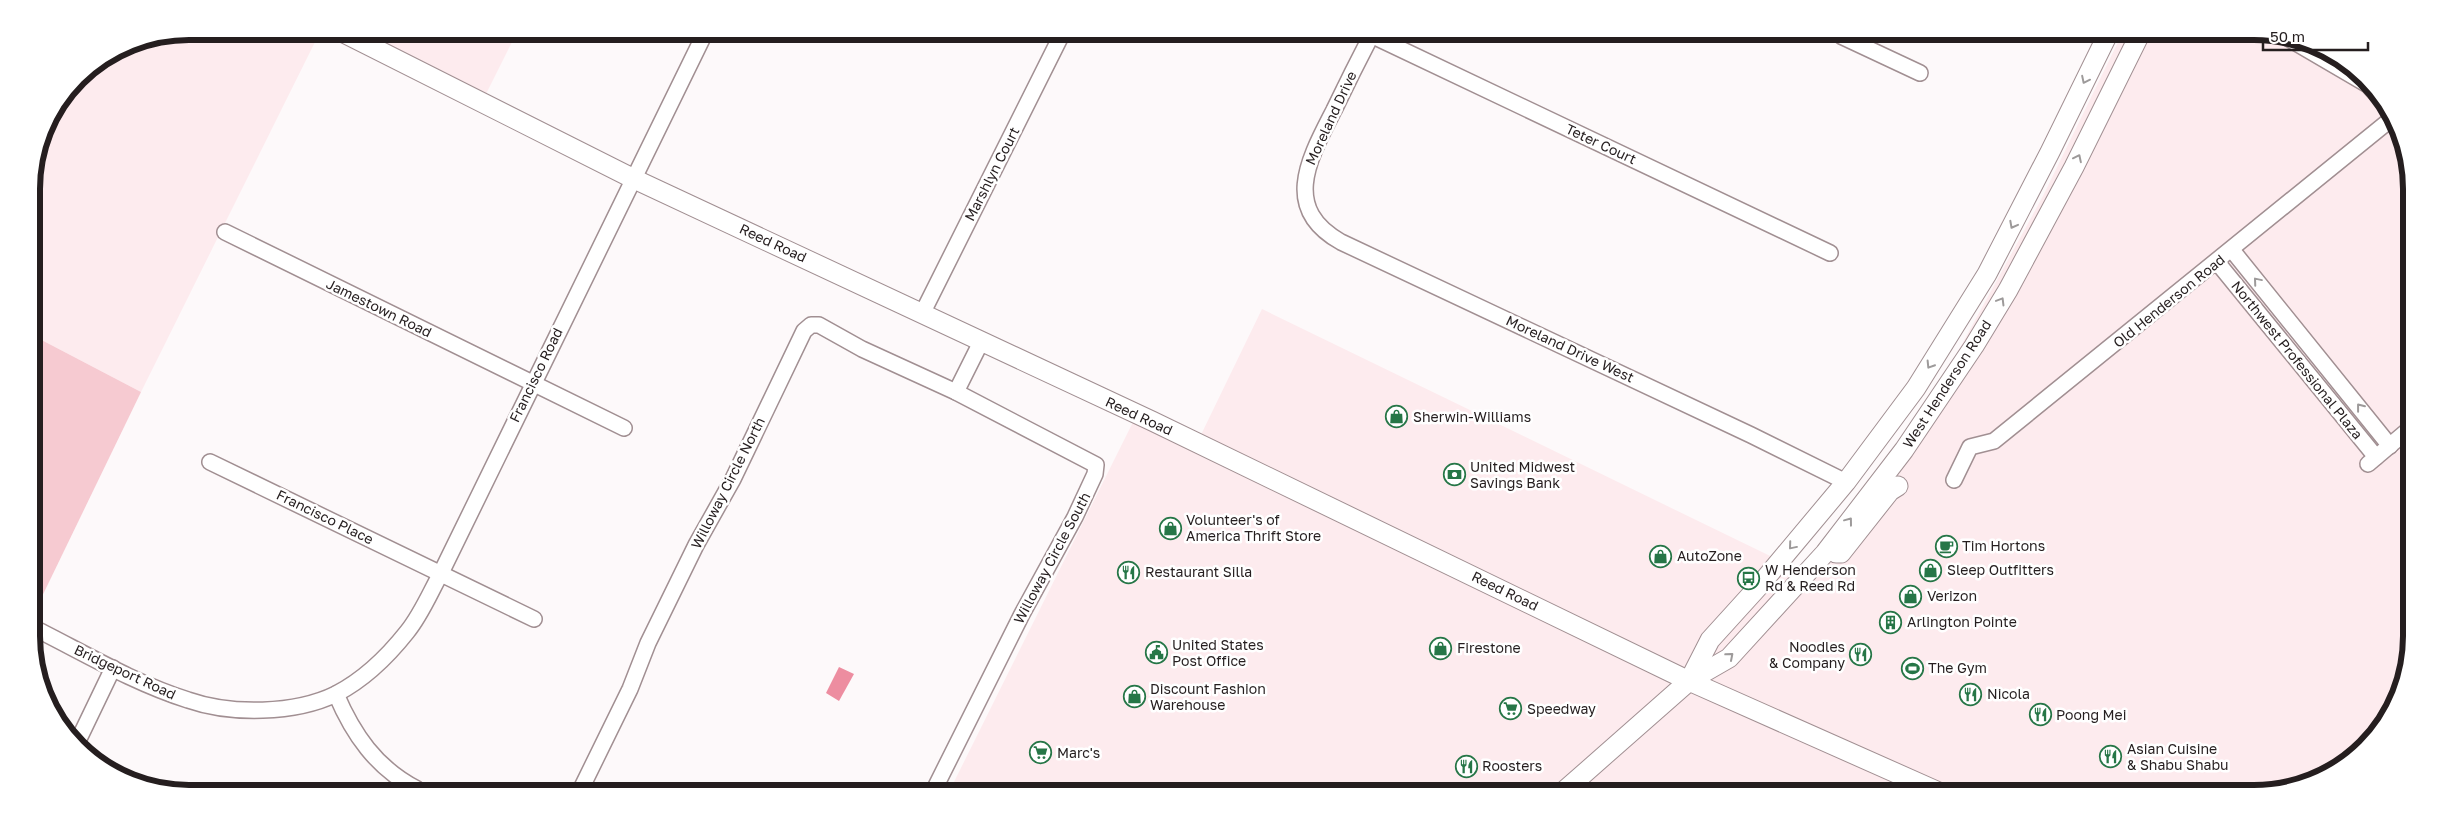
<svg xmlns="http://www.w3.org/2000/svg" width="2443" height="825" viewBox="0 0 2443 825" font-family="'Golos Text',sans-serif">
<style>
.built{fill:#fdebee}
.green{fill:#f6cad1}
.water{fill:#ed8da0}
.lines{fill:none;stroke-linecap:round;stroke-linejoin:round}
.minor-casing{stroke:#a18f92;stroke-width:18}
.major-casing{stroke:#a18f92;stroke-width:21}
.minor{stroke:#fff;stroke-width:15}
.major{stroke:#fff;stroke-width:19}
.oneway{stroke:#9d9a9a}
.labels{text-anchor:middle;stroke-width:5;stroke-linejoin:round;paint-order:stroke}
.street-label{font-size:14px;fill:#251e1f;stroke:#fff}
.poi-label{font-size:14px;fill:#251e1f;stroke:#fff;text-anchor:start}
.rim{fill:none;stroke:#251e1f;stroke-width:6}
</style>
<rect width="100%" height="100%" fill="#fdf9fa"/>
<!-- built -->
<g class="built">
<path d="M189,31l131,1 -179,360 -109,-57v-156l11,-51 35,-51 51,-34z"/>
<path d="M343,32h174l-35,70z"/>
<path d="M2121,36l174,1 46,21 31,27 37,74 -3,518 -21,47 -35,37 -45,24 -41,8 -1314,-3 187,-376 60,29 65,-134 541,263 101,-122 139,-254z"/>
</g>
<!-- green -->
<path class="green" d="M32,335l109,57 -107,221z"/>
<!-- water -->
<path class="water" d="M839,667l15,7 -15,27 -13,-8z"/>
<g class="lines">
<defs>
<g id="minor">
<path d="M1372,34c-13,25 -26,51 -38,76 -24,47 -54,98 7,132l410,193 95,47"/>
<path d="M1371,35l459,218"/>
<path d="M1841,36l79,37"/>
<path d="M2286,37l82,48 10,11"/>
<path d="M225,232l399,196"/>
<path d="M2232,250l158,196"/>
<path d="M2217,262l159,195"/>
<path d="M922,314l140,-280"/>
<path d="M956,392l25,-50"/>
<path d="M210,462l324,157"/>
<path d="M2368,464l39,-33"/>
<path d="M1954,480l16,-33 24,-6 396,-321"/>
<path d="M34,628c50,25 100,55 154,72 43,15 107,14 148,-6 27,-14 52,-38 71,-62 14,-17 23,-39 34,-59l264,-540"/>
<path d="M336,694c17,40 40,74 81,95"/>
<path d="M76,745l37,-77"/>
<path d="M581,789l49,-100 18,-46 48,-98 37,-66 71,-148 7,-6h8l43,24 94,43 140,73 -1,9 -20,43 -53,97 -88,176"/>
</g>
<g id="major">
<path d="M342,32l290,146 520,243 537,260 252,112"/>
<path d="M1836,553h5l49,-62 8,-5"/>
<path d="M1689,681l21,-41 49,-54 87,-104 70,-94 71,-114 63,-122 57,-116"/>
<path d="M1563,792l126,-111 40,-23 96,-105 79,-103 70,-104 34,-56 66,-123 65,-131"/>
</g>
</defs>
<!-- minor casing -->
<use href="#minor" class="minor-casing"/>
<!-- major casing -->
<use href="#major" class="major-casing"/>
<!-- minor -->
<use href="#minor" class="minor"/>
<!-- major -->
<use href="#major" class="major"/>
</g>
<!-- one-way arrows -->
<defs><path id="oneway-chevron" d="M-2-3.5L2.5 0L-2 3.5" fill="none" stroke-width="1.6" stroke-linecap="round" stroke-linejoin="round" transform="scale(1.25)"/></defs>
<g class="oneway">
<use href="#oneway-chevron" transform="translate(2085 80) rotate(116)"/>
<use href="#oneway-chevron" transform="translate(2078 158) rotate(-64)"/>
<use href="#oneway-chevron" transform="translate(2013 225) rotate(118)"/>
<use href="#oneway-chevron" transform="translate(2257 281) rotate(-130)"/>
<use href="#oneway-chevron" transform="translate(2001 301) rotate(-59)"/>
<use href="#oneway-chevron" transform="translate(1930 365) rotate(122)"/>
<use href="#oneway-chevron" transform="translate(2360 407) rotate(-128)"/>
<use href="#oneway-chevron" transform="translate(1849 521) rotate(-53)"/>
<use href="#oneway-chevron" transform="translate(1792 546) rotate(130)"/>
<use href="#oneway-chevron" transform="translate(1730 656) rotate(-41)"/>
</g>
<!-- icons -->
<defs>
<symbol id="shop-ring" viewBox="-11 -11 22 22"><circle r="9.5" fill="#fff" stroke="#267647" stroke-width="1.5"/><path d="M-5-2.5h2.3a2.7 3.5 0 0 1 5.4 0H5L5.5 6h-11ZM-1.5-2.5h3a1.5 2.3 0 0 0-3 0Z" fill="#267647"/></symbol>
<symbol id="bank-ring" viewBox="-11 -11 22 22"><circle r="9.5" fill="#fff" stroke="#267647" stroke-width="1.5"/><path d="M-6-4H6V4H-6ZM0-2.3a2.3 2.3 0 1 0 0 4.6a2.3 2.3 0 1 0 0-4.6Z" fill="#267647"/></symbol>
<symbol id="cafe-ring" viewBox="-11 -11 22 22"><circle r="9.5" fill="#fff" stroke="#267647" stroke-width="1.5"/><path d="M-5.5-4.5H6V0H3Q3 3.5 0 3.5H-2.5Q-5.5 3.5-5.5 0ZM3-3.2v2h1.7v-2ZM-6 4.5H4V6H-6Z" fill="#267647"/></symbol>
<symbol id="restaurant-ring" viewBox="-11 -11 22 22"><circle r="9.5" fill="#fff" stroke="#267647" stroke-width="1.5"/><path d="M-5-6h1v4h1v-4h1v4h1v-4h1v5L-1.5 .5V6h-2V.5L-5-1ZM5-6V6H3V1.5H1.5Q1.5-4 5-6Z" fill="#267647"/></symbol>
<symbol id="bus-ring" viewBox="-11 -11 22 22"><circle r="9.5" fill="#fff" stroke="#267647" stroke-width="1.5"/><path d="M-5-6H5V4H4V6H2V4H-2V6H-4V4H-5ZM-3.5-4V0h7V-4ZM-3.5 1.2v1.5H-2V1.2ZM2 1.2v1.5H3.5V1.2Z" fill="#267647"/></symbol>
<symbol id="building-ring" viewBox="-11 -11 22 22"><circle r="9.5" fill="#fff" stroke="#267647" stroke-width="1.5"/><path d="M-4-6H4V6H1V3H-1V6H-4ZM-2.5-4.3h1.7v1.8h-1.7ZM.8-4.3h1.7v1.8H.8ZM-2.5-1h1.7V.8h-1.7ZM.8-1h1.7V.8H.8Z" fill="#267647"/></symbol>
<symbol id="civic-ring" viewBox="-11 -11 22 22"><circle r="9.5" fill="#fff" stroke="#267647" stroke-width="1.5"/><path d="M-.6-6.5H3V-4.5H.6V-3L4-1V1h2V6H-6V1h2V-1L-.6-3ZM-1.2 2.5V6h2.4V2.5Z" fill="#267647"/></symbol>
<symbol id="stadium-ring" viewBox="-11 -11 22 22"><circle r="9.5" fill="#fff" stroke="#267647" stroke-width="1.5"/><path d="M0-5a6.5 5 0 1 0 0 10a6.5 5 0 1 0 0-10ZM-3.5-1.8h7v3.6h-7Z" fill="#267647"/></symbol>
<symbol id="supermarket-ring" viewBox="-11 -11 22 22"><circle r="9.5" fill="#fff" stroke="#267647" stroke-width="1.5"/><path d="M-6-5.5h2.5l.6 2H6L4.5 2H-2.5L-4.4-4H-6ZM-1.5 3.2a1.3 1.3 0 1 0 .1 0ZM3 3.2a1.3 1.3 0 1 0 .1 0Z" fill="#267647"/></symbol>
</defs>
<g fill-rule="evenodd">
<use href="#shop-ring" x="1384" y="404" width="25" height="25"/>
<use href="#bank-ring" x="1442" y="462" width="25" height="25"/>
<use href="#shop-ring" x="1158" y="516" width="25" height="25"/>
<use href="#cafe-ring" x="1934" y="534" width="25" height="25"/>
<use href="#shop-ring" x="1648" y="544" width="25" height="25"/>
<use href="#shop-ring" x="1918" y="558" width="25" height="25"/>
<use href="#restaurant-ring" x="1116" y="560" width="25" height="25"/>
<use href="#bus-ring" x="1736" y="566" width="25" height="25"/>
<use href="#shop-ring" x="1898" y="584" width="25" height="25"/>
<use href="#building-ring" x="1878" y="610" width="25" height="25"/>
<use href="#shop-ring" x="1428" y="636" width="25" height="25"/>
<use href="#civic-ring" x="1144" y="640" width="25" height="25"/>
<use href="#restaurant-ring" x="1848" y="642" width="25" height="25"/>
<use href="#stadium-ring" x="1900" y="656" width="25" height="25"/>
<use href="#restaurant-ring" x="1958" y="682" width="25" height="25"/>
<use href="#shop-ring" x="1122" y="684" width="25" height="25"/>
<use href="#supermarket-ring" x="1498" y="696" width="25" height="25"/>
<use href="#restaurant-ring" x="2028" y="702" width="25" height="25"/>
<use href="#supermarket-ring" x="1028" y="740" width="25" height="25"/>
<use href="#restaurant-ring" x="2098" y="744" width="25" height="25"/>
<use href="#restaurant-ring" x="1454" y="754" width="25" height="25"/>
</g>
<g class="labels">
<!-- street labels -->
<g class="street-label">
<text transform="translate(1331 118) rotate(-65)" y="5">Moreland Drive</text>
<text transform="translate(1601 144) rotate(25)" y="5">Teter Court</text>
<text transform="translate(992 174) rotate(-63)" y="5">Marshlyn Court</text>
<text transform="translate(773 243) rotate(25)" y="5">Reed Road</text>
<text transform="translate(2169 301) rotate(-39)" y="5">Old Henderson Road</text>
<text transform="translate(379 308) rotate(26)" y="5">Jamestown Road</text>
<text transform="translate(1570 349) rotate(25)" y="5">Moreland Drive West</text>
<text transform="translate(2297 360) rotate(51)" y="5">Northwest Professional Plaza</text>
<text transform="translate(536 375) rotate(-64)" y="5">Francisco Road</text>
<text transform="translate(1947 384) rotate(-57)" y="5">West Henderson Road</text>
<text transform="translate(1139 416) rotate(25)" y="5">Reed Road</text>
<text transform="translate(728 483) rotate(-63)" y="5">Willoway Circle North</text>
<text transform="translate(325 517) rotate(26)" y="5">Francisco Place</text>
<text transform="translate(1052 558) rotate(-62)" y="5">Willoway Circle South</text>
<text transform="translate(1505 591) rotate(26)" y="5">Reed Road</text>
<text transform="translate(125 672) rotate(25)" y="5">Bridgeport Road</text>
</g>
<!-- poi labels -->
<g class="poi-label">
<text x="1413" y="422">Sherwin-Williams</text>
<text x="1470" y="472">United Midwest<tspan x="1470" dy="16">Savings Bank</tspan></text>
<text x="1186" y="525">Volunteer's of<tspan x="1186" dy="16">America Thrift Store</tspan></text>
<text x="1962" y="551">Tim Hortons</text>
<text x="1677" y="561">AutoZone</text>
<text x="1765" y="575">W Henderson<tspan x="1765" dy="16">Rd &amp; Reed Rd</tspan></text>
<text x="1947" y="575">Sleep Outfitters</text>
<text x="1145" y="577">Restaurant Silla</text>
<text x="1927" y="601">Verizon</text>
<text x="1907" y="627">Arlington Pointe</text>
<text x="1172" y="650">United States<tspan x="1172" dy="16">Post Office</tspan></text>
<text x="1845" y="652" text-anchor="end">Noodles<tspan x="1845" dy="16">&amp; Company</tspan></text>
<text x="1457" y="653">Firestone</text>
<text x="1928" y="673">The Gym</text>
<text x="1150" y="694">Discount Fashion<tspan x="1150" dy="16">Warehouse</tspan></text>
<text x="1987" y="699">Nicola</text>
<text x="1527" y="714">Speedway</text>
<text x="2056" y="720">Poong Mei</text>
<text x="2127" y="754">Asian Cuisine<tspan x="2127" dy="16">&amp; Shabu Shabu</tspan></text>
<text x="1057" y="758">Marc's</text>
<text x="1482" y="771">Roosters</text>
</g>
</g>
<!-- crop -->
<path d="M0 0H2443V825H0ZM189 40H2254A149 149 0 0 1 2403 189V636A149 149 0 0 1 2254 785H189A149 149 0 0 1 40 636V189A149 149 0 0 1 189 40Z" fill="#fff" fill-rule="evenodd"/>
<path class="rim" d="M189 40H2254A149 149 0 0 1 2403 189V636A149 149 0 0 1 2254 785H189A149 149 0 0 1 40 636V189A149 149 0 0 1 189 40Z"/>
<!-- scale -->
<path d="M2263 42v8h105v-8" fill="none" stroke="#251e1f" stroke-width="2.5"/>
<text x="2270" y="42" font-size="15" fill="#251e1f" stroke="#ffffff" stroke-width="4" paint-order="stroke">50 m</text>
</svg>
